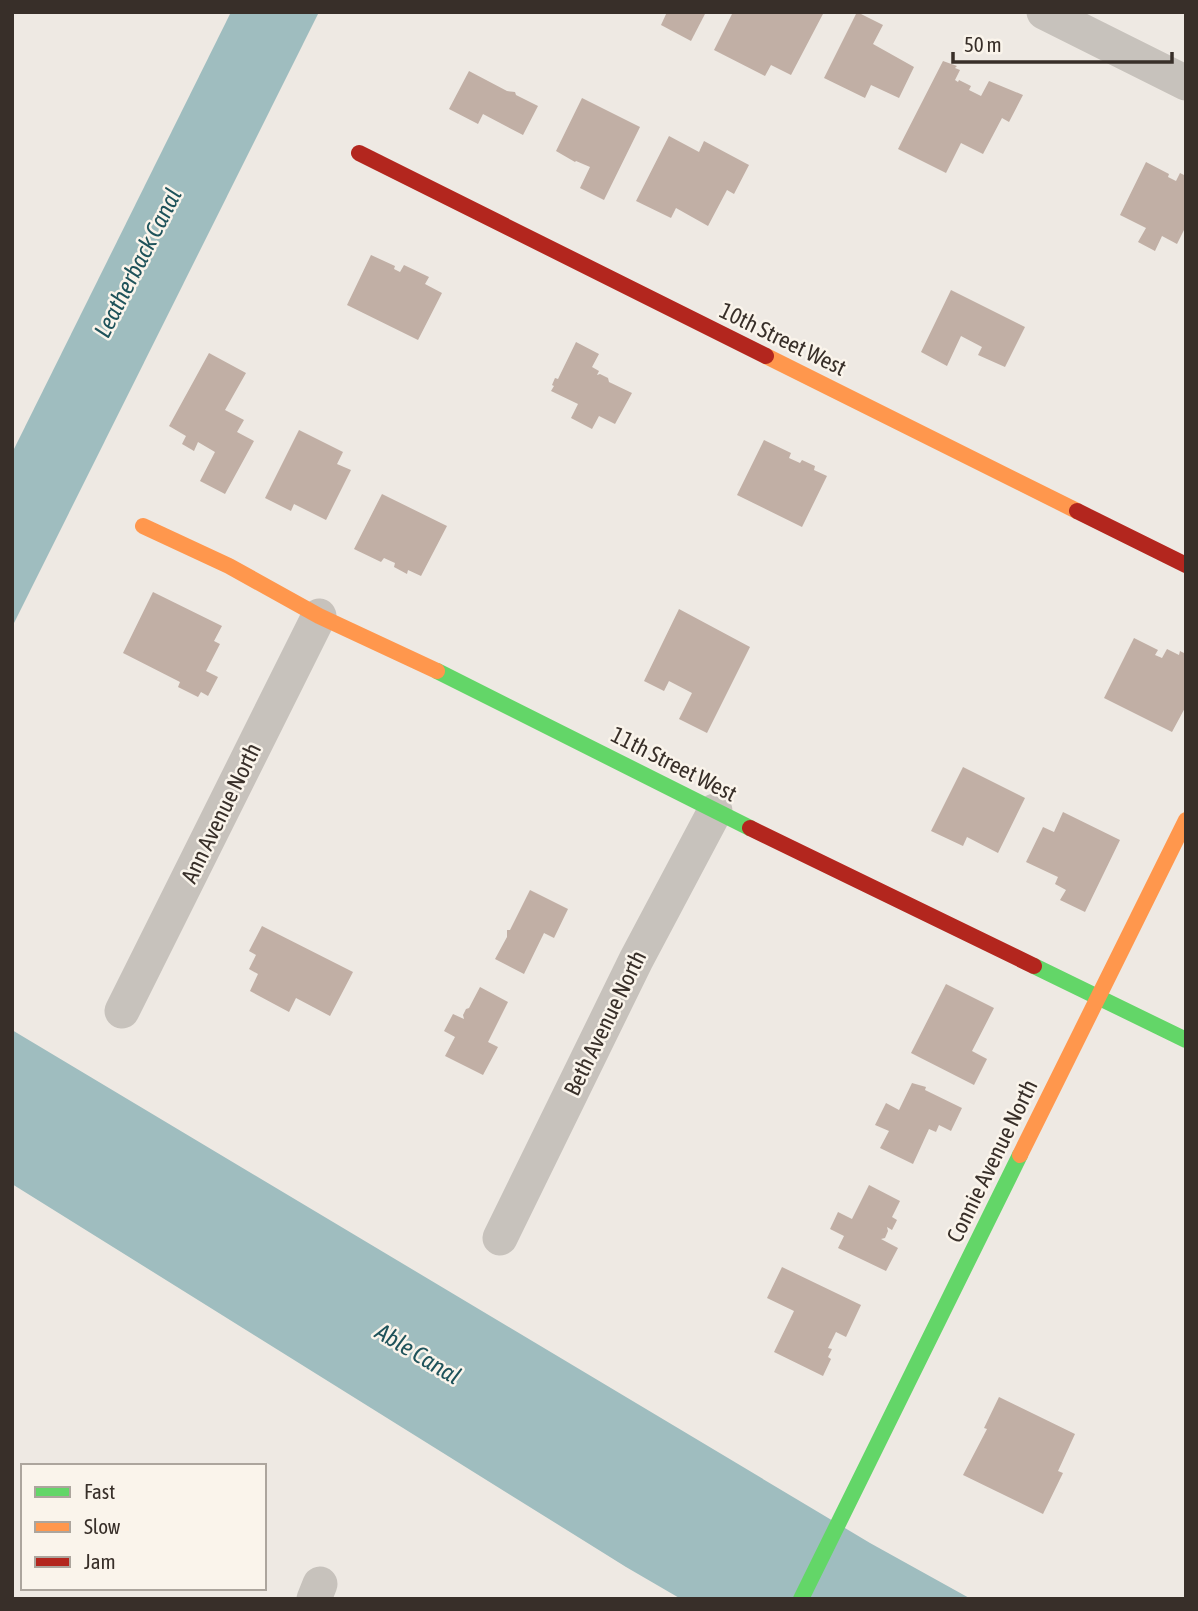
<svg xmlns="http://www.w3.org/2000/svg" width="1198" height="1611" viewBox="0 0 1198 1611" font-family="'Asap Condensed',sans-serif">
<style>
.water{fill:#9fbdbf}
.building{fill:#c1afa5}
.lines{fill:none;stroke-linecap:round;stroke-linejoin:round}
.street{stroke:#c7c2bc;stroke-width:35}
.fast{stroke:#63d668;stroke-width:16}
.slow{stroke:#ff974d;stroke-width:16}
.jam{stroke:#b3261e;stroke-width:16}
.labels{text-anchor:middle;stroke-width:5;stroke-linejoin:round;paint-order:stroke}
.street-label{font-size:23px;fill:#382f29;stroke:#faf4eb}
.water-label{font-size:24px;font-style:italic;fill:#1e525a;stroke:#faf4eb}
</style>
<rect width="100%" height="100%" fill="#eee9e3"/>
<!-- water -->
<g class="water">
<path d="M231,12h88l-307,615v-174z"/>
<path d="M12,1030l858,513 101,56h-290l-55,-32 -614,-383z"/>
</g>
<!-- building -->
<g class="building">
<path d="M667,12h39l-15,29 -30,-16z"/>
<path d="M733,12h91l-33,63 -20,-10 -6,11 -51,-26z"/>
<path d="M857,12l26,13 -10,19 41,23 -15,31 -28,-13 -6,13 -41,-20z"/>
<path d="M943,61l14,5 -2,2 5,2 -5,10 3,2 1,-2 12,6 -2,4 12,6 8,-15 34,14 -14,27 -7,-4 -19,36 -22,-11 -15,30 -48,-24z"/>
<path d="M469,71l38,20 8,1 1,3 22,11 -15,29 -40,-21 -5,10 -29,-15z"/>
<path d="M582,98l58,29 -36,73 -24,-12 10,-21 -14,-6 -1,1 -19,-11z"/>
<path d="M669,136l30,16 5,-11 45,24 -15,29 -7,-4 -19,36 -32,-18 -5,10 -35,-17z"/>
<path d="M1146,162l23,12 -1,3 8,4 4,-8 6,3v50l-9,18 -15,-8 -7,15 -17,-9 8,-14 -26,-13z"/>
<path d="M371,255l24,11 -1,3 6,3 4,-7 25,12 -4,7 17,9 -24,47 -71,-35z"/>
<path d="M951,290l74,37 -20,40 -27,-12 4,-8 -21,-11 -14,30 -26,-14z"/>
<path d="M576,342l23,12 -7,13 7,4 -2,4 3,-1 8,4 1,4 23,11 -17,31 -16,-8 -7,13 -21,-11 7,-14 -27,-13 3,-5 -2,-1 3,-7 3,1z"/>
<path d="M209,353l37,20 -21,37 19,10 -7,12 17,9 -29,53 -25,-13 15,-29 -17,-10 -4,9 -12,-7 4,-8 -17,-10z"/>
<path d="M299,430l44,22 -6,12 14,6 -25,50 -32,-16 -3,7 -26,-13z"/>
<path d="M764,440l27,13 -2,5 11,5 2,-3 13,6 -1,4 13,6 -25,51 -65,-32z"/>
<path d="M382,494l65,32 -26,50 -13,-6 -1,4 -13,-7 1,-4 -11,-5 -3,4 -27,-13z"/>
<path d="M153,592l69,34 -8,15 6,3 -14,27 12,6 -10,19 -7,-4 -3,5 -20,-10 2,-5 -57,-29z"/>
<path d="M679,609l71,38 -43,86 -28,-14 13,-26 -23,-12 -5,10 -20,-10z"/>
<path d="M1134,638l24,12 -3,5 7,3 5,-9 12,6 1,-4 6,3v52l-14,26 -68,-34z"/>
<path d="M963,767l62,31 -27,55 -31,-16 -4,9 -32,-15z"/>
<path d="M1063,812l57,28 -35,72 -25,-12 6,-10 -11,-6 3,-7 -32,-15 17,-35 11,5z"/>
<path d="M530,890l38,19 -14,29 -10,-5 -20,41 -29,-15 12,-22v-7h3z"/>
<path d="M262,926l91,46 -23,44 -34,-18 -7,14 -39,-21 8,-17 -9,-5 7,-14 -7,-4z"/>
<path d="M946,984l48,24 -22,43 15,8 -13,26 -63,-32z"/>
<path d="M480,987l28,15 -20,40 10,5 -15,28 -38,-19 10,-19 -11,-6 9,-17 11,5 -1,-4 3,-6 3,-1z"/>
<path d="M912,1083l14,4 -1,3 37,18 -11,23 -12,-6 -3,7 -7,-3 -16,35 -33,-16 9,-17 -14,-6 11,-22 13,7z"/>
<path d="M869,1185l31,16 -8,16 5,3 -5,10 -5,-3 1,4 -3,7 -4,1 17,9 -12,23 -48,-23 6,-12 -14,-7 8,-17 14,7z"/>
<path d="M782,1267l79,38 -15,32 -10,-5 -8,16 4,1 -4,8 3,2 -8,17 -49,-24 20,-41 -27,-13z"/>
<path d="M999,1397l76,37 -17,37 5,2 -20,41 -80,-39 24,-46 -3,-1z"/>
</g>
<g class="lines">
<!-- street -->
<g class="street">
<path d="M1044,12l142,71"/>
<path d="M122,1011l197,-395"/>
<path d="M500,1238l136,-278 79,-149"/>
<path d="M314,1599l6,-15"/>
</g>
<!-- fast -->
<g class="fast">
<path d="M437,671l313,157"/>
<path d="M1034,966l152,74"/>
<path d="M801,1599l219,-444"/>
</g>
<!-- slow -->
<g class="slow">
<path d="M766,356l311,155"/>
<path d="M143,526l86,40 90,50 118,55"/>
<path d="M1020,1155l166,-335"/>
</g>
<!-- jam -->
<g class="jam">
<path d="M359,153l407,203"/>
<path d="M1077,511l109,54"/>
<path d="M750,828l284,138"/>
</g>
</g>
<g class="labels">
<!-- street labels -->
<g class="street-label">
<text transform="translate(783 339) rotate(26)" y="8">10th Street West</text>
<text transform="translate(674 764) rotate(27)" y="8">11th Street West</text>
<text transform="translate(221 813) rotate(-64)" y="8">Ann Avenue North</text>
<text transform="translate(605 1023) rotate(-64)" y="8">Beth Avenue North</text>
<text transform="translate(992 1161) rotate(-64)" y="8">Connie Avenue North</text>
</g>
<!-- water labels -->
<g class="water-label">
<text transform="translate(138 263) rotate(-63)" y="8">Leatherback Canal</text>
<text transform="translate(418 1354) rotate(31)" y="8">Able Canal</text>
</g>
</g>
<!-- border -->
<rect width="1198" height="1611" fill="none" stroke="#382f29" stroke-width="28"/>
<!-- legend -->
<rect x="21" y="1464" width="245" height="126" fill="#faf4eb" stroke="#aca59d" stroke-width="2"/>
<rect x="35" y="1487" width="35" height="10" fill="#63d668" stroke="#aca59d" stroke-width="2"/>
<text x="84" y="1499" font-size="21" fill="#382f29">Fast</text>
<rect x="35" y="1522" width="35" height="10" fill="#ff974d" stroke="#aca59d" stroke-width="2"/>
<text x="84" y="1534" font-size="21" fill="#382f29">Slow</text>
<rect x="35" y="1557" width="35" height="10" fill="#b3261e" stroke="#aca59d" stroke-width="2"/>
<text x="84" y="1569" font-size="21" fill="#382f29">Jam</text>
<!-- scale -->
<path d="M953 52v10h219v-10" fill="none" stroke="#382f29" stroke-width="3.5"/>
<text x="964" y="52" font-size="21" fill="#382f29" stroke="#faf4eb" stroke-width="5" paint-order="stroke">50 m</text>
</svg>
